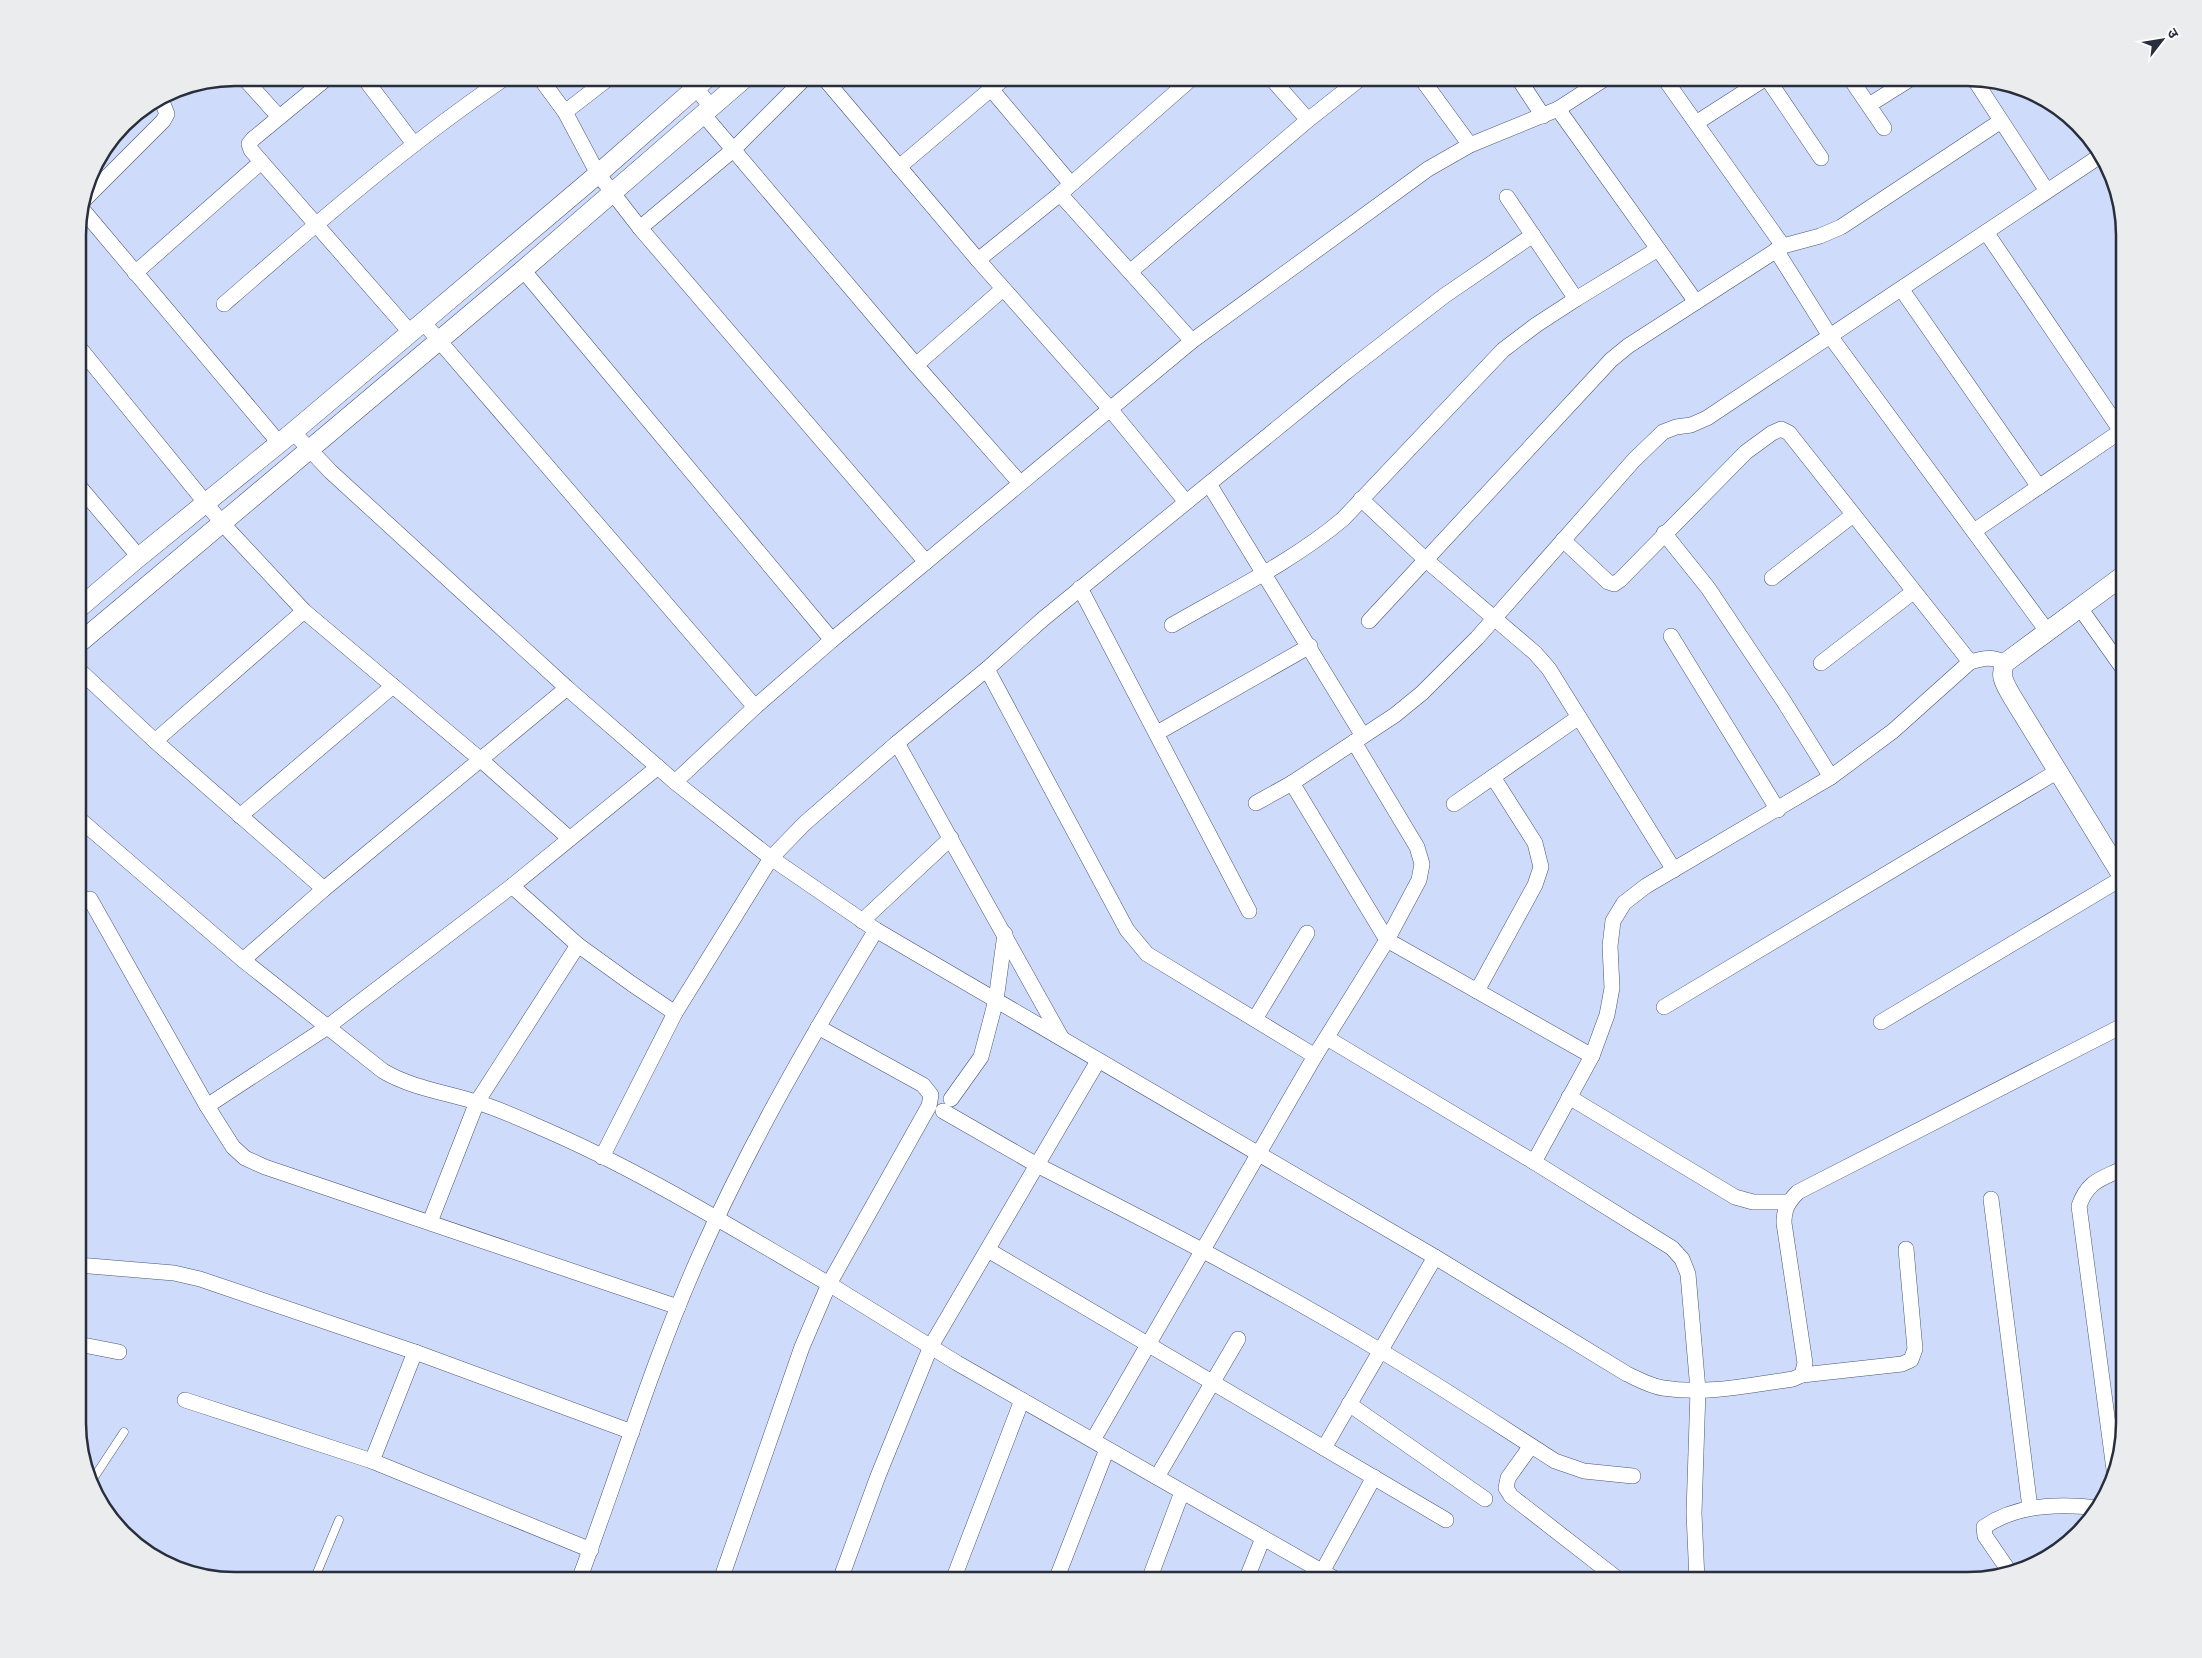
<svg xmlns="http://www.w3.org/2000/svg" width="2202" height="1658" viewBox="0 0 2202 1658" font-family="Arial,'Noto Sans Devanagari',sans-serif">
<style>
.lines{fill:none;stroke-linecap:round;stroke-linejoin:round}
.service-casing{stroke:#4a5678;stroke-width:9}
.minor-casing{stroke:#4a5678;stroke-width:16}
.tertiary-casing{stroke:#4a5678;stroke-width:20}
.service{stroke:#fff;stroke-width:8}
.minor{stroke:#fff;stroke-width:15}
.tertiary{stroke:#fff;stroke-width:19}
.rim{fill:none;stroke:#292e3d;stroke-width:2.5}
</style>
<rect width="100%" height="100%" fill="#cedbfa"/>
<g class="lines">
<defs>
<g id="service">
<path d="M91,1482l33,-50"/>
<path d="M314,1580l25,-60"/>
</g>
<g id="minor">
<path d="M244,78l35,39"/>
<path d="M327,78l-74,61 -4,5 2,6 159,182"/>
<path d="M364,78l50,66"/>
<path d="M540,78l25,34 33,62 42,54 286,334"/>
<path d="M688,78l23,29"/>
<path d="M824,78l154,182"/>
<path d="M1005,78l-14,11 80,95"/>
<path d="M1421,78l49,67"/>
<path d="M1518,78l25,38"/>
<path d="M1664,78l119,168"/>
<path d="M1767,78l54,80"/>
<path d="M1850,78l34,50"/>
<path d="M1974,79l73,112"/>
<path d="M1869,105l43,-27"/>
<path d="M1558,109l138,193"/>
<path d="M565,112l44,-34"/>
<path d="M703,114l213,251 104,118"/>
<path d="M1308,120l53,-42"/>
<path d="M1696,123l70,-45"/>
<path d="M899,167l92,-78"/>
<path d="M1060,194l132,147"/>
<path d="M1507,197l69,102"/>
<path d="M84,200l79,-79 4,-7 -6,-15"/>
<path d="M82,209l198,235"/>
<path d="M640,228l93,-78 72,-72"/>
<path d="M1986,232l135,199"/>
<path d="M1776,250l54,86 217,295"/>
<path d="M523,270l309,370"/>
<path d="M1131,271l177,-151 -37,-42"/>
<path d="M135,273l126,-111"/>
<path d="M1902,290l137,197"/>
<path d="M224,304c92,-80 180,-157 281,-226"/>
<path d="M423,322l332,385"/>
<path d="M78,346l144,177 82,88 177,149 88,78"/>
<path d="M916,365l87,-76"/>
<path d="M293,432l38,40 236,216 108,94 96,76 105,72 559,327 192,117c11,5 23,12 36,14 43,7 87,-3 130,-9l9,-4 3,-12 -21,-140c0,-14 4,-21 14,-31l326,-167"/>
<path d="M1209,484l154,252"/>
<path d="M78,485l61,72"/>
<path d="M1361,499l65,61 109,93 14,16 125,201"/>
<path d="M1186,502l-76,-93 -132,-149 82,-66 132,-116"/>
<path d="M1974,531l147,-100 3,6"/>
<path d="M1664,533l44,55 75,112 48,77"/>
<path d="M1563,540l45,42 6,2 6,-4 126,-128 26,-19 9,-4 8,4 181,229"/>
<path d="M1772,578l81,-63"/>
<path d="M1080,588l169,323"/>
<path d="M2080,608l44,62"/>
<path d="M1369,621l242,-261 17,-14 155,-100 37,-10 21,-9 160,-106"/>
<path d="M1172,625c57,-33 120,-63 171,-106l160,-169 33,-25 40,-26 82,-50"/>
<path d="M1671,636l107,174"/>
<path d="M1821,663l92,-71"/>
<path d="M78,669l77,72 169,148 243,-201"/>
<path d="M987,669l140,261 20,24 168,102"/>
<path d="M1157,733l153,-87"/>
<path d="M155,741l149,-130"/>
<path d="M897,743l164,294"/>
<path d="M675,782l80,-75 77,-67 360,-299 236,-172 42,-24 88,-36 48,-31"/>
<path d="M1292,783l95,157 205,116"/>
<path d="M1256,803l36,-20 103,-68 27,-22 55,-55 157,-178 29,-28 13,-5 15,-2 16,-7 393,-262"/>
<path d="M1454,804l125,-87"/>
<path d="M240,816l153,-130"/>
<path d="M78,818l165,142 140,111c29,17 61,21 93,31 21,6 43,16 63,25 101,43 195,102 290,157l-27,63 -81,233"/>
<path d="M512,886l66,59 54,39 43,29"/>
<path d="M90,899l117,207 26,41 12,11 20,9 413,140"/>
<path d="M862,921l89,-83"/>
<path d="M243,960l81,-71"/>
<path d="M1477,991l58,-106 6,-18 -6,-24 -42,-66"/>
<path d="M1664,1007l394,-236"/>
<path d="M1255,1019l52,-86"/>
<path d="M1881,1022l243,-145"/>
<path d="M818,1027l105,58 8,10 -2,11 -100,178 128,79 380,217"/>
<path d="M1327,1038l207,124 138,86 10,11 6,15 10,116 -4,123 3,67"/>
<path d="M1098,1061l-61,104c116,59 231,118 342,185 60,35 118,74 176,111l29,10 49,5"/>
<path d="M1569,1097l166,100 18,5h36"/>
<path d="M951,1099l30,-42 15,-57 9,-66"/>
<path d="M207,1106l119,-78 186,-142 146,-119"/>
<path d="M602,1157l73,-144 96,-155 34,-35 92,-80 90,-74 56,-50 303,-247 98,-76 89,-61"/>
<path d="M1534,1162l58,-106 15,-41 5,-27 -2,-42 3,-25 11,-18 22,-17 185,-109 62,-46 77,-69c14,-4 21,-6 35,1"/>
<path d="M1991,1199l39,309"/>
<path d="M430,1222l47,-120 101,-157"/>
<path d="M988,1250l458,270"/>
<path d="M78,1265l96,8 26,6 215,73 217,80"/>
<path d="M78,1344l41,8"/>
<path d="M415,1352l-43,109 219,89"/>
<path d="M1802,1375l100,-11 9,-4 4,-11 -9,-100"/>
<path d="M185,1400l187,61"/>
<path d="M1349,1404l136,95"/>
<path d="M1093,1440l222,-384 72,-116 32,-60 3,-16 -5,-17 -63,-105"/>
<path d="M1531,1446l-23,32 -2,10 5,8 108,84"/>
<path d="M1324,1448l111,-191"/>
<path d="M1157,1477l81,-138"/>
<path d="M2115,1477l-36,-271c9,-26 23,-27 45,-38"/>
<path d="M2009,1571l-24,-35 -1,-9c33,-23 75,-24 114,-19"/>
<path d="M1322,1572l52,-95"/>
<path d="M579,1580c40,-107 73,-217 119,-321 51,-115 113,-222 178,-329"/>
<path d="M840,1580l38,-104 53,-130 106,-181 -94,-54"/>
<path d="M953,1580l69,-180"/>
<path d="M1056,1580l51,-131"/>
<path d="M1149,1580l33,-88"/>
<path d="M1246,1580l17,-42"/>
</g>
<g id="tertiary">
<path d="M2124,575l-119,88c-6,13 0,21 6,32l113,184"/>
<path d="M78,609l61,-52 154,-125 305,-258 109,-96"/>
<path d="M78,644l445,-374 222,-192"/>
</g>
</defs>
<!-- service casing -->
<use href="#service" class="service-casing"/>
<!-- minor casing -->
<use href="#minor" class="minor-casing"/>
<!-- tertiary casing -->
<use href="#tertiary" class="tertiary-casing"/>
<!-- service -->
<use href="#service" class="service"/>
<!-- minor -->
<use href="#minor" class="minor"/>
<!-- tertiary -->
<use href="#tertiary" class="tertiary"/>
</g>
<!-- crop -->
<path d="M0 0H2202V1658H0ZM235 86H1967A149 149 0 0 1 2116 235V1423A149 149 0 0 1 1967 1572H235A149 149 0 0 1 86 1423V235A149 149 0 0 1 235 86Z" fill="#ebeced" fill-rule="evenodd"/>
<path class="rim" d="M235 86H1967A149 149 0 0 1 2116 235V1423A149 149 0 0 1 1967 1572H235A149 149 0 0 1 86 1423V235A149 149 0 0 1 235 86Z"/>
<!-- north arrow -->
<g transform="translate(2162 40) rotate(59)" stroke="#fcfcfc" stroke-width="4" paint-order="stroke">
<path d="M0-4L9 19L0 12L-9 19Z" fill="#292e3d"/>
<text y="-8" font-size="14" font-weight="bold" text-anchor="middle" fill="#292e3d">उ</text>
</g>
</svg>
